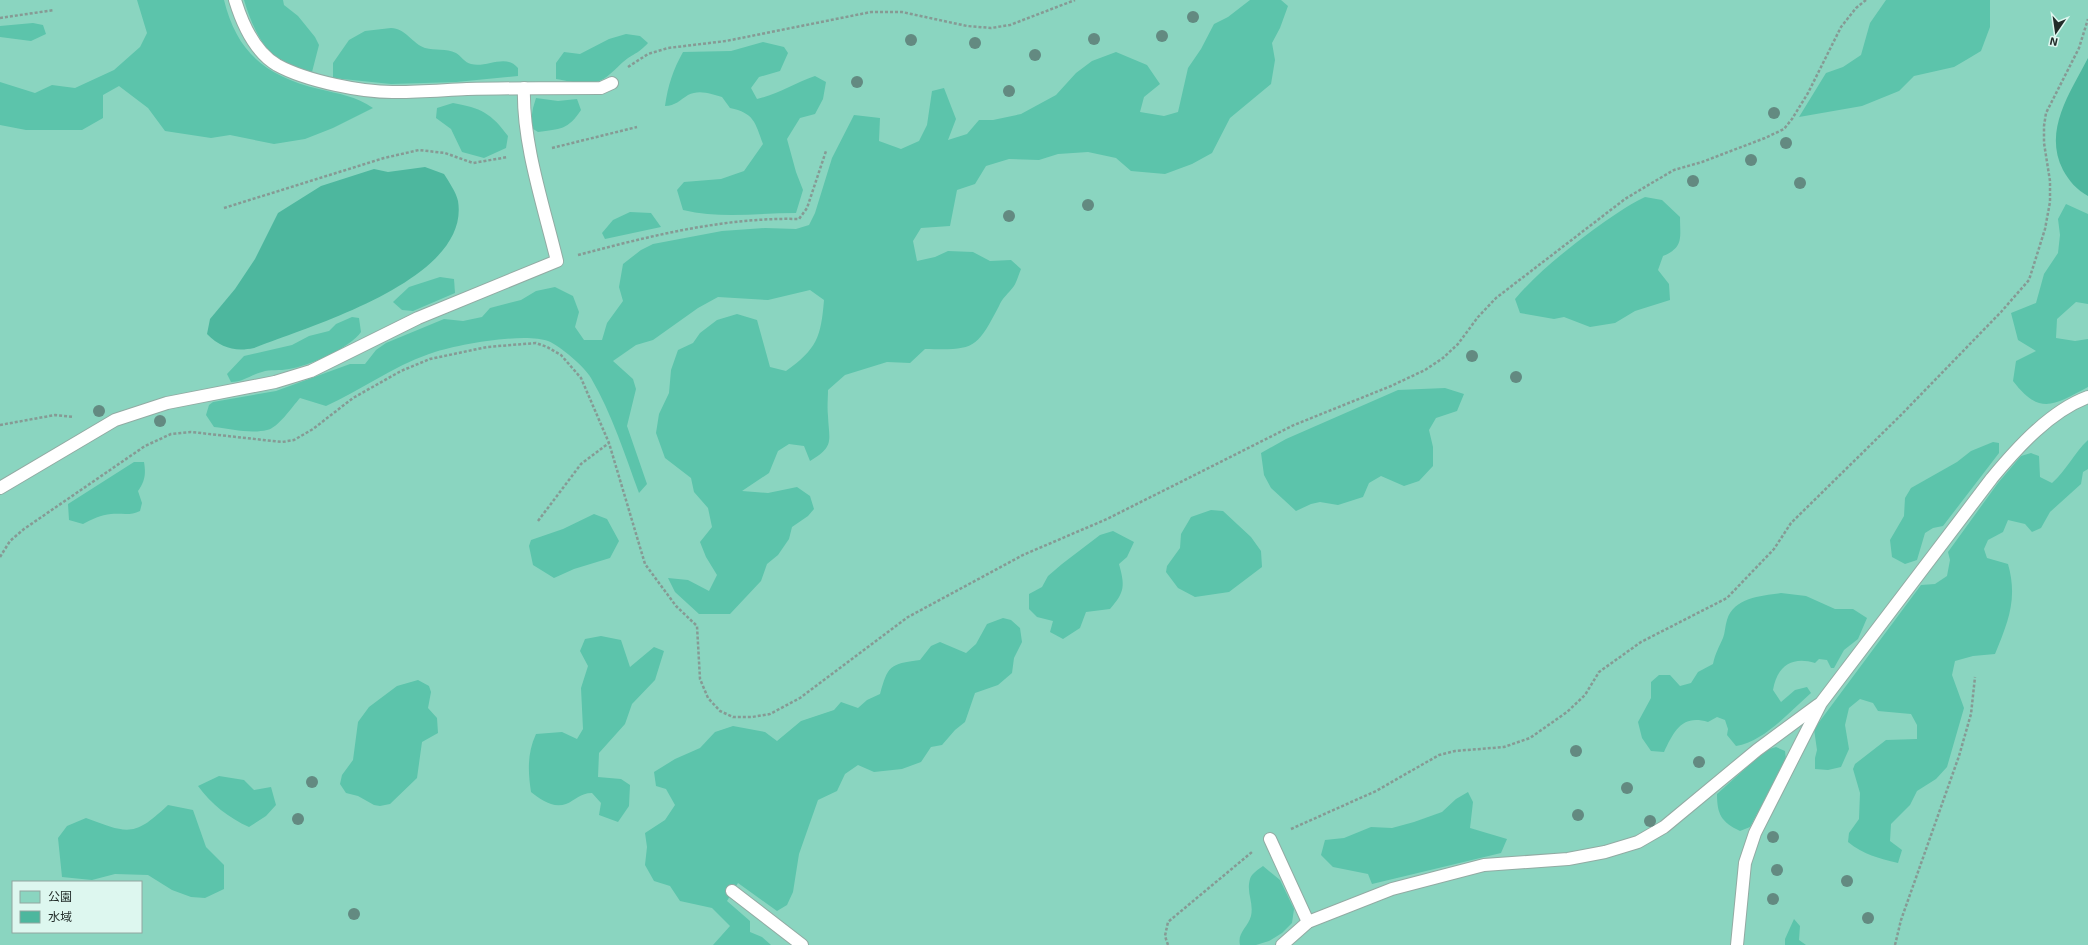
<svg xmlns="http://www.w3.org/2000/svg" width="2088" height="945" viewBox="0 0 2088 945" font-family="'Exo 2','Noto Sans JP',sans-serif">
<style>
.green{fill:#8ad5c0;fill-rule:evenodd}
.forest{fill:#5cc4ab}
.water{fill:#4db79e}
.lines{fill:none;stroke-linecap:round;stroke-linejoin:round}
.service-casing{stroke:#92aba3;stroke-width:14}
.path{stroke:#869a94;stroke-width:2.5;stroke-dasharray:3 2;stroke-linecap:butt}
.service{stroke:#fff;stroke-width:12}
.tree{fill:#638a81}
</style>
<rect width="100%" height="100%" fill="#cfeae2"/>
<!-- green -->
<path class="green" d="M0,0h2088v945h-2088zM13,882h128v50h-128z"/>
<!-- forest -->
<g class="forest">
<path d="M137,0h87c13,53 42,76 95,89 20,5 37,7 54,19l-40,20 -28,11 -31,5 -44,-9 -19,3 -46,-7 -17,-23 -29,-22 -16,9v23l-21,12h-56l-26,-5v-43l35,11 17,-8 23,3 39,-18 26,-23 7,-14z"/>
<path d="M244,0h39l1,5 14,11 17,21 4,8 -7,27c-9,-3 -19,-4 -27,-8 -23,-13 -34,-41 -41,-64z"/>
<path d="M1250,0h31l7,6 -8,22 -8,15 3,17 -4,24 -41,34 -18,35 -20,11 -27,10 -34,-3 -15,-13 -28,-6 -30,2 -19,6 -30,-1 -23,7 -11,18 -18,6 -7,36 -29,2 -8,13 4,20 18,-4 13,-6 25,1 17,9 21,-1 10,9c-2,5 -4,12 -7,17 -5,7 -12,12 -15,20 -23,44 -25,44 -74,43l-15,14 -23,-1 -42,13 -17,15c0,8 -1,17 0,26 1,25 7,30 -18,45l-6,-15 -15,-2 -11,7 -9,22 -27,18 26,2 29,-6 13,9 4,13 -6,7 -16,11 -3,12 -11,16 -11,9 -6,17 -31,33h-31l-24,-22 -7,-14 20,2 21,11 8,-16 -11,-18 -6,-15 12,-15 -4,-19 -14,-16 -3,-14 -26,-20 -9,-25 3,-19 10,-21 2,-23 7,-20 15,-7 7,-10 17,-13 20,-6 20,6 13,47 16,4c31,-22 35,-34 38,-71l-14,-10 -42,10 -50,-3 -20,11 -45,32 -17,5 -23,16 20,18 3,10 -9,37 20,58 -8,9c-14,-38 -27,-79 -48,-115 -6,-11 -31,-32 -43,-37 -24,-9 -95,4 -119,13 -37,13 -68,36 -103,52l-26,-8c-8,9 -22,30 -33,32 -16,4 -36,-1 -53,-3l-8,-12 3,-10 4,-3 63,-11 74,-27h15l11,-14 10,-7 58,-24 19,2 19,-4 8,-9 31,-8 15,-9 19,-4 18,9 6,16 -4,15 9,13h18l5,-17 16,-22 -4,-14 4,-23 18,-14 12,-6 69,-13 43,-3 31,1 13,-4 6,-12 17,-55 22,-43 26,3 -1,23 22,8 18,-8 8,-16 5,-34 12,-3 12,31 -8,21 19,-6 12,-14h14l28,-6 35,-19 20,-22 16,-12 24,-9 31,13 13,19 -16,13 -4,15 24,4 14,-4 10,-44 13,-19 13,-25 14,-7z"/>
<path d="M1886,0h104v27l-9,24 -15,9 -12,7 -40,9 -15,15 -37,15 -63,11 27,-44 17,-6 18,-12 9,-32z"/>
<path d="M33,23l10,2 3,9 -15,7 -31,-4v-11z"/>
<path d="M391,28c14,0 22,16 34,20 10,3 21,0 31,5 5,3 9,10 15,11 16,4 35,-11 47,4v8l-62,6 -65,2 -58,-6v-15l16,-23 16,-9z"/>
<path d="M626,34l14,2 8,7c-10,11 -14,10 -25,19 -7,6 -17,18 -27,20 -12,3 -28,-1 -40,-3v-16l8,-11 16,2 29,-15z"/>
<path d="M763,42l21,5 4,6 -8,18 -21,6 -8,11 6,11c21,-5 38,-16 58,-23l11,6 -3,17 -8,15 -15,4 -13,21 9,33 7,18 -7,23c-38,0 -75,6 -113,-3l-6,-20 7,-8 37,-3 23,-8 19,-27c-8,-22 -9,-31 -33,-36l-8,-11c-10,-3 -23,-8 -34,-2 -8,5 -13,11 -23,11 3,-21 8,-36 18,-54l48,-1z"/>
<path d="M536,98l22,3 19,-2 4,11c-13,20 -21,19 -43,22l-8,-5 3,-19z"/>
<path d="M453,103c28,5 38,10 55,33l-2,12 -22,10 -22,-6 -11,-23 -15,-11 1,-10z"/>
<path d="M1645,197l17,3 18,17c0,21 4,30 -17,39l-5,14 11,14 1,16 -35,11 -20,12 -25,4 -26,-10 -10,2 -34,-6 -5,-14c23,-27 50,-48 78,-69 17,-12 33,-24 52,-33z"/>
<path d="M2066,204l22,10v90l-12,-2 -19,17 -1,19 19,3 13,-2v48c-34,18 -48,29 -75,-6l3,-20 20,-10 -18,-11 -7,-27 25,-10 8,-29 14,-21 2,-18 -2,-16z"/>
<path d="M630,212l21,1 10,14 -56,12 -3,-6 11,-13z"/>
<path d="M440,277l14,2 1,14 -42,18 -11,-1 -9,-8 16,-15z"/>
<path d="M352,317l7,1 2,14c-11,16 -52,34 -72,37 -9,2 -19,0 -27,3 -12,3 -19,10 -31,10l-4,-8 17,-18 48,-11 17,-9 20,-5 7,-7z"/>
<path d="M1445,388l19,6 -7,17 -21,7 -7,12 4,17v19l-14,15 -15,5 -23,-10 -12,7 -6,14 -25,8 -18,-3 -9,2 -15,7 -25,-23 -7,-13 -3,-22 25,-14 112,-49z"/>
<path d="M2088,440v29l-5,3 -2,12 -31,28 -9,16 -9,4 -7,-8 -17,-4 -5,12 -15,8 -4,9 3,9 21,6c10,35 0,58 -13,90l-22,2 -18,5 -3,14 12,33 -17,59 -11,12 -19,12 -7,14 -19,19 -1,17 12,9 -4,13c-20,-5 -34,-8 -50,-21l1,-9 10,-14 1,-26 -7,-24 2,-5 31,-24 31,-1v-14l-6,-11 -33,-3 -5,-8 -13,-4 -11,9 -4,17 4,24 -8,18 -13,3 -13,-1v-11l2,-8 -3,-21 107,-144 14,-1 12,-8 3,-16 -2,-8 50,-69 23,-27 10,-3 8,3 1,21 12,6c14,-12 22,-30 36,-43z"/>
<path d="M1993,442l6,1v10l-56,73 -10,2 -8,5 -8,27 -12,4 -13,-7 -2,-17 14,-24 1,-18 6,-10 46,-26 14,-11z"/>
<path d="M134,462h10c2,12 1,19 -6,29l4,12 -2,8c-10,5 -18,2 -29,3 -10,1 -19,5 -28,10l-14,-4 -1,-16z"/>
<path d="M1211,510l12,1 28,26 10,14 1,16 -33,25 -34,5 -17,-9 -12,-16 1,-6 13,-18 1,-14 10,-17z"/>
<path d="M594,514l13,5 12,22 -9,17 -36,11 -20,9 -21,-13 -4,-19 2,-6 32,-11z"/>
<path d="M1113,531l21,11 -7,15 -8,7c6,22 6,28 -9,45l-24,3 -6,16 -17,11 -13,-7 3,-11 -16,-4 -8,-8v-15l13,-7 6,-11 14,-12 38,-29z"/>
<path d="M1781,593l25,3 29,13h18l14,9 -9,21 -14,11 -10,18h-3l-4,-8 -8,-1 -4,4c-23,-7 -38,3 -42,27l8,12 14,-12 12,-3 4,6c-22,19 -46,48 -75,53l-9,-11 1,-6 -3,-9 -8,-3 -9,5c-26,-8 -34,9 -44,30l-13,-1 -9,-13 -4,-16 13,-24v-16l8,-7h11l10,11 11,-3 7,-11 15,-8c2,-10 6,-17 10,-26 2,-5 2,-12 4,-18 7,-23 34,-24 54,-27z"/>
<path d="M1003,618l8,2 9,8 2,14 -8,16 -2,15 -14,12 -23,8 -10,29 -10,8 -13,15 -11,2 -10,15 -19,7 -28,3 -16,-7 -13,9 -8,17 -19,9 -19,54 -6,38 -6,13 -10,6 -39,-28 -11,18 23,20v11l12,5 9,8h-58l17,-19 -18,-18 -32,-7 -10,-15 -16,-5 -9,-16 2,-18 -2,-14 20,-13 10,-15 -9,-16 -10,-3 -2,-14 21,-13 25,-11 15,-16 18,-6 32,6 12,9 24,-20 33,-11 7,-8 17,6 9,-8 13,-6c8,-28 9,-30 40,-34l11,-14 9,-4 26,11 10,-9 11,-20z"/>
<path d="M601,636l20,4 9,27 24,-20 10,4 -9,29 -23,24 -7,20 -26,29 -1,24 23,2 9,6 -1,21 -11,16 -19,-7 2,-12 -9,-10c-12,0 -16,7 -26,11 -13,5 -26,-5 -35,-12 -3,-20 -4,-39 5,-58l26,-2 15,7 6,-10 -2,-41 7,-22 -8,-15 5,-12z"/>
<path d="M418,680l11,6 2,6 -3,16 9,10 1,15 -16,9 -5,36 -27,26 -10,2 -6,-1 -16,-9 -12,-3 -6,-9 2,-9 11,-15 5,-38 11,-15 28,-21z"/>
<path d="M1776,747l9,4 1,9 -36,67 -10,4c-19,-9 -23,-17 -23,-37l49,-44z"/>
<path d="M219,776l25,4 10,10 17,-3 5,18 -10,11 -17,11c-20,-9 -38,-23 -51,-41z"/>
<path d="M1468,792l5,10 -3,26 37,11 -6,14 -129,31 -4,-10 -35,-7 -12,-12 4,-15 19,-2 27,-11 21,1 22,-6 28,-10 14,-13z"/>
<path d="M168,805l25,5 13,37 18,18v24l-19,9 -14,-1 -19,-7 -24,-15 -33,-1 -23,6 -30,-3 -4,-39 9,-12 19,-8c43,16 48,19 82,-13z"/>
<path d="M1263,866l17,14 14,29 -2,14 -10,10 -13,8 -13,4h-16c-3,-12 8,-18 11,-29 3,-14 -5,-23 -1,-37 1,-5 9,-10 13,-13z"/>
<path d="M1794,919l6,7 -1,14 7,5h-21v-6z"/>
</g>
<!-- water -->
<g class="water">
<path d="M2088,58v138c-11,-6 -19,-15 -25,-26 -20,-40 7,-77 25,-112z"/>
<path d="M425,167l19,7c5,8 12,18 14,27 13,79 -149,125 -204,147 -19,4 -33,0 -47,-14l3,-15 25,-30 20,-30 23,-46 43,-27 53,-17 14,3z"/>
</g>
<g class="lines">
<defs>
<g id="service">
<path d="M235,0c7,23 20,52 42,65 29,16 87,28 120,27 24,0 47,-2 70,-3 45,-1 89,-1 134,-1l11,-5"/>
<path d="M0,488l115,-68 52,-17 108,-21 36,-11 107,-53 139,-57c-13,-54 -35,-119 -33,-173"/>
<path d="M1270,839l38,83"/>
<path d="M732,891l70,54"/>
<path d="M1282,945l26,-23 84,-33 92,-24 84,-6 37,-7 33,-10 26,-15 93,-77 61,-45"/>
<path d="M1737,945l8,-82 10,-30 66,-130 171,-225c25,-30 58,-67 96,-81"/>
</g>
</defs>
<!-- service casing -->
<use href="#service" class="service-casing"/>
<!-- path -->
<g class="path">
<path d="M0,18l54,-8"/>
<path d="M628,67l20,-13 20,-6 58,-7 145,-29h31l65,14 24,2 19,-3 65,-25"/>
<path d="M552,148l85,-21"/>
<path d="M224,208l160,-50 35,-8 26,3 28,10 35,-6"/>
<path d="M578,255c72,-19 147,-38 221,-36l8,-11 19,-57"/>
<path d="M0,425l55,-10 19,2"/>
<path d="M538,521l43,-57 28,-21"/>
<path d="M0,557l10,-16 14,-12 121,-83 26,-12 20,-2 91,10 12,-2 19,-11 40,-31 48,-27 29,-12 57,-12 49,-4 11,4 14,8 20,23 28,65 36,121 31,42 21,20 3,53 8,19 12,13 13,6h19l18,-3 30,-16 108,-81 115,-62 84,-36 187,-94 97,-39 34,-16 18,-12 15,-14 20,-27 18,-19 129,-99 25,-15 24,-14 28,-8 63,-24 19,-9 8,-10 16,-26 33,-66 15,-19 10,-8"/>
<path d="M1291,829l85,-38 63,-36 16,-4 49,-4 26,-9 37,-26 18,-17 14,-23 42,-30 86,-44 47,-49 17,-26 110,-108 100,-103 28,-32 16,-51 5,-27v-21l-6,-38v-17l2,-13 33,-65 9,-29"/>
<path d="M1168,945l-3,-9 3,-14 84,-70"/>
<path d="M1895,945l6,-25 58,-164 12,-42 4,-37"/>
</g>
<!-- service -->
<use href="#service" class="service"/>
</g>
<!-- trees -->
<g class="tree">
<circle cx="1193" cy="17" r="6"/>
<circle cx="1162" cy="36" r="6"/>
<circle cx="1094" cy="39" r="6"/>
<circle cx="911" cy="40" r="6"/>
<circle cx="975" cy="43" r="6"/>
<circle cx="1035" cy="55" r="6"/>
<circle cx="857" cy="82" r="6"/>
<circle cx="1009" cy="91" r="6"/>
<circle cx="1774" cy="113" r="6"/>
<circle cx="1786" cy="143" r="6"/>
<circle cx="1751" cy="160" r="6"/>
<circle cx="1693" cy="181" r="6"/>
<circle cx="1800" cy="183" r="6"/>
<circle cx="1088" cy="205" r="6"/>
<circle cx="1009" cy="216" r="6"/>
<circle cx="1472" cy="356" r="6"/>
<circle cx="1516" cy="377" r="6"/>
<circle cx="99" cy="411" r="6"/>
<circle cx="160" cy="421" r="6"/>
<circle cx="1576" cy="751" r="6"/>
<circle cx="1699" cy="762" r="6"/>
<circle cx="312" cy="782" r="6"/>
<circle cx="1627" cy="788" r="6"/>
<circle cx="1578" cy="815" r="6"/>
<circle cx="298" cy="819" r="6"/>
<circle cx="1650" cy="821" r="6"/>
<circle cx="1773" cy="837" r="6"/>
<circle cx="1777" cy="870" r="6"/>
<circle cx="1847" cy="881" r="6"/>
<circle cx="1773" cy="899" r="6"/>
<circle cx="354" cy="914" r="6"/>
<circle cx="1868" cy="918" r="6"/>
</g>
<!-- legend -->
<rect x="12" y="881" width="130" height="52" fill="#ddf7ef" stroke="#92a6a0"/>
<rect x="20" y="891" width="20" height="12" fill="#8ad5c0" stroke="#92a6a0"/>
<text x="48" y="901" font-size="12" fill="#222c29">公園</text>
<rect x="20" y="911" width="20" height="12" fill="#4db79e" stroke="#92a6a0"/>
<text x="48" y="921" font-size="12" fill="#222c29">水域</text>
<!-- north arrow -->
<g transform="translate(2056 32) rotate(193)" stroke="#ddf7ef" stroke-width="3" paint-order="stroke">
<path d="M0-3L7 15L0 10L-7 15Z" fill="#222c29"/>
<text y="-6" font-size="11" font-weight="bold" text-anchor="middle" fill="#222c29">N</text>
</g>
</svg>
